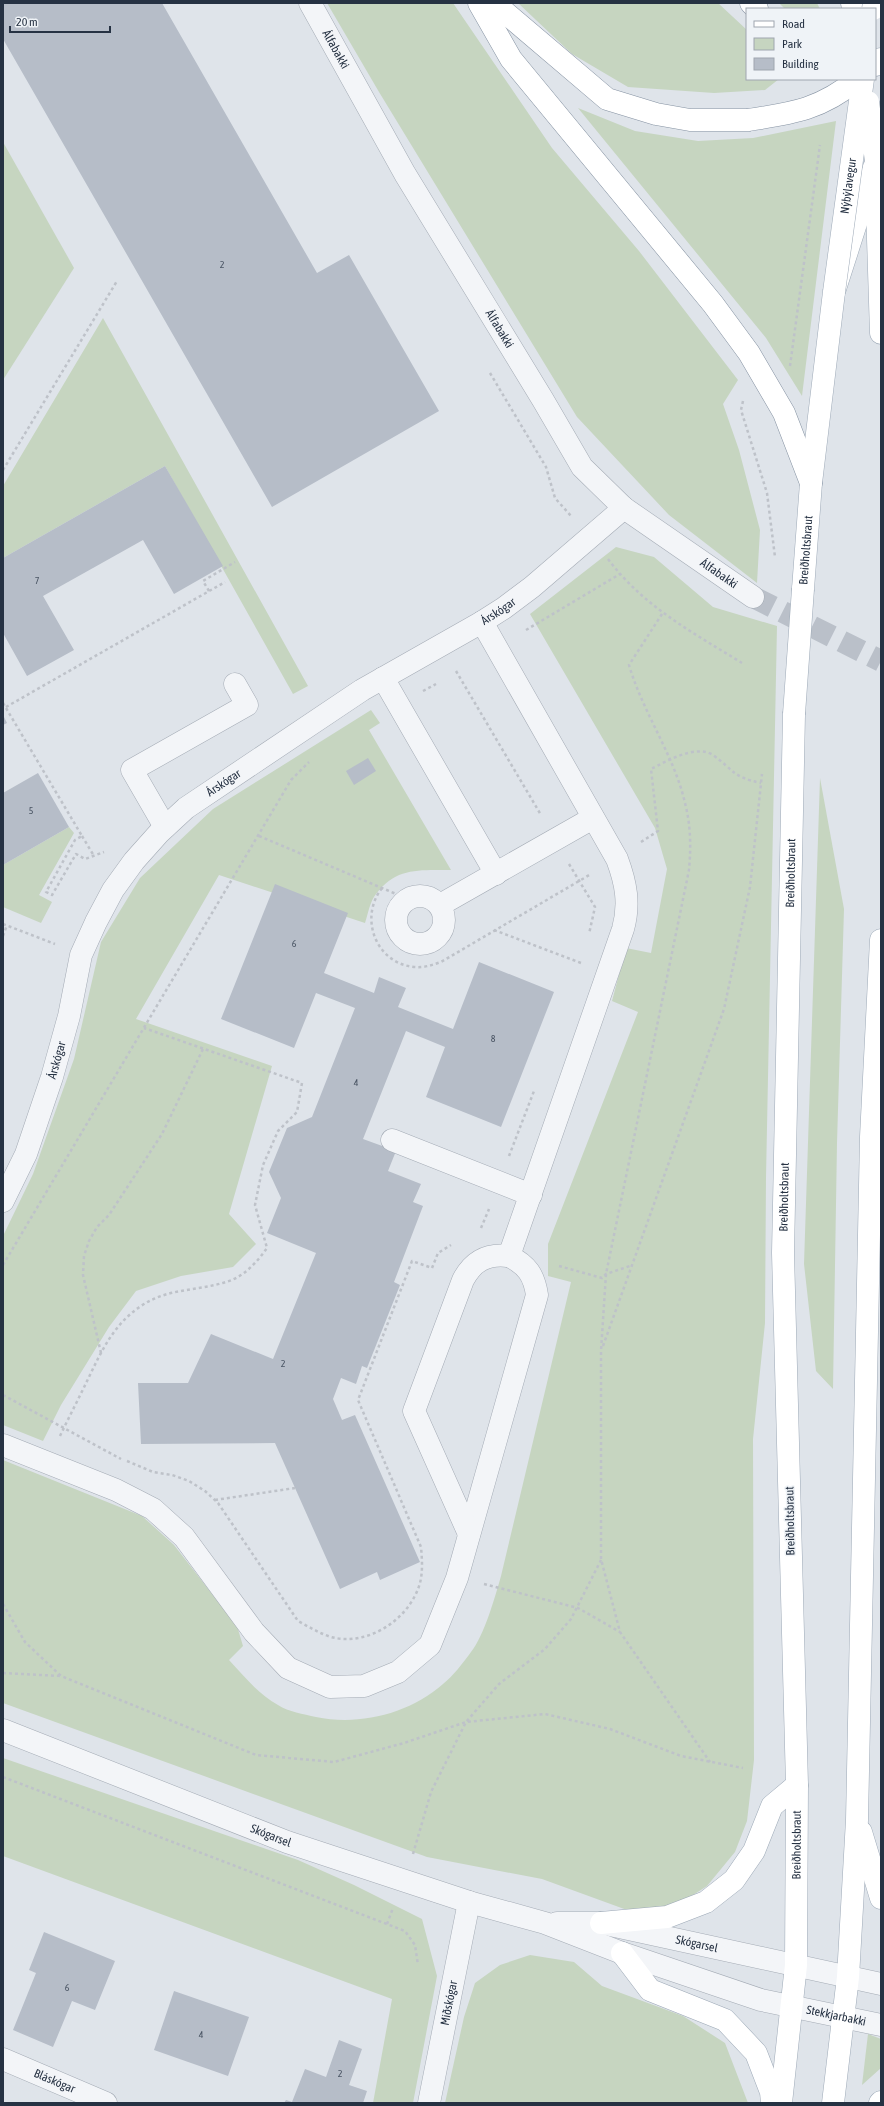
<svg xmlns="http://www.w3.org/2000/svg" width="884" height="2106" viewBox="0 0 884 2106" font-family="'Asap Condensed',sans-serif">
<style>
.green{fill:#c6d5c0}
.building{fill:#b6bdc8}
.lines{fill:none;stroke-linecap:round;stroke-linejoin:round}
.minor-tunnel{stroke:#bac0c9;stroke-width:22;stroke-dasharray:22 11;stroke-linecap:butt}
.minor-casing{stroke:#a4abb5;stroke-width:23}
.major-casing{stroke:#9da9b7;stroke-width:23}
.highway-casing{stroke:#8592a2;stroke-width:23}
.path{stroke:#bec2c9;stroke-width:2.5;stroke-dasharray:3 3;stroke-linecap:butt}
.minor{stroke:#f3f5f8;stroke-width:22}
.major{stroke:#fff;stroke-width:22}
.highway{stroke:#fff;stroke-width:22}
.major-bridge-casing{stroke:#9da9b7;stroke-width:23;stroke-linecap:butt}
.highway-bridge-casing{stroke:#8592a2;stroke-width:23;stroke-linecap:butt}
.major-bridge{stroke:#fff;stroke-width:22}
.highway-bridge{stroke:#fff;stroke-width:22}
.labels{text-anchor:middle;stroke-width:3;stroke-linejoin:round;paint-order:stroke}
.number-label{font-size:10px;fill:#4a5564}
.street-label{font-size:12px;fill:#263243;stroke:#eff3f7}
</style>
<rect width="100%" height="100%" fill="#dfe4ea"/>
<!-- green -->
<g class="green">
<path d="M327,3h126l99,145 87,103 99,129 -15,24 16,46 21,80 -3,53 -88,-68 -92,-98 -198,-325z"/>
<path d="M518,3h200l29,27v49h32l-14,11 -51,3 -86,-6 -56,-33z"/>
<path d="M779,3h38l3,6h-35z"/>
<path d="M578,108l57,23 63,10 55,-3 83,-17 -34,275 -36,-58z"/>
<path d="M3,142l71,126 -71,112z"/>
<path d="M103,318l205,368 -15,8 -128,-228 -162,92v-72z"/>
<path d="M616,547l38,10 59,50 64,19 -11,552 -1,145 -12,116 1,321 -7,61 -12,31 -28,34 -31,20 -49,4 -85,-31 -115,-22 -424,-154v-243l139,56 32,29 63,81 6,20 -14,14c16,17 29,34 49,45 11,7 25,9 38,12 43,9 93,-3 127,-33 10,-8 20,-21 28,-32 13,-16 24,-55 30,-76l70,-294 -23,-6v-32l90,-232 -26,-11 14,-53 25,5 16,-84 -12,-41 -125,-214z"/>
<path d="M371,710l9,13 -11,7 82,140c-31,0 -55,-3 -75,24 -6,7 -8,20 -11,29l-146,-48 -83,144 136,47 -43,148 27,30 -23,23 -52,9 -45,15 -27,36 -48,78 -18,36 -40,-16v-189l30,-62 41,-115 27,-117 39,-64 73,-69z"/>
<path d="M820,778l24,131 -7,234 -4,246 -17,-18 -12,-107z"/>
<path d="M69,827l5,6 -35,62 13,7 -11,21 -38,-16v-42z"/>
<path d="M3,1758l295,102 56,25 68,34 15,57 -24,127h-40l19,-104 -389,-143z"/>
<path d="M530,1955l44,7 28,24 81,30 42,27 23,60h-303l19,-86 11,-34 25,-18z"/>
<path d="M868,2034l13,5v29l-19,17z"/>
</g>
<!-- building -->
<g class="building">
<path d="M3,3h159l155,270 32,-18 90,156 -167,96 -269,-468z"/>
<path d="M165,466l58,100 -49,28 -31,-54 -100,56 31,54 -47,26 -24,-43v-75z"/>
<path d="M3,715l4,8 -4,2z"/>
<path d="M368,758l8,13 -22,14 -8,-14z"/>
<path d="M38,773l31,54 -66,38v-72z"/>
<path d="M275,884l73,29 -24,60 50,20 5,-16 27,11 -8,19 55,22 26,-67 75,30 -53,135 -75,-30 19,-50 -39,-16 -43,108 33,12 -8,20 33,13 -8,18 10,4 -29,76 6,3 -33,83 -5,-2 -6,18 -15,-6 -8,21 9,21 13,-5 65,147 -40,18 -3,-8 -37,17 -65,-146 -134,1 -3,-61h50l23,-49 62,25 43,-106 -49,-20 14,-35 -12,-26 18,-44 25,-11 43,-109 -39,-15 -22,55 -73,-29z"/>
<path d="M44,1932l71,29 -20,49 -23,-9 -19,46 -40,-17 23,-57 -7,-3z"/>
<path d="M174,1991l75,26 -21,59 -74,-26z"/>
<path d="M339,2040l23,9 -13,36 18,6 -4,12h-79l2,-3 6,2 13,-33 21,8z"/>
</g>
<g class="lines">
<!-- minor-tunnel -->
<path class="minor-tunnel" d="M753,597l128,64"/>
<defs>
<g id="minor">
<path id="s1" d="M310,3l95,171 138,226 39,67 42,41 129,89"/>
<path d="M383,678l113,196"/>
<path d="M165,827l-33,-57 115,-65 -12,-21"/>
<circle cx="420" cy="920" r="24"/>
<path d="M440,905l153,-87"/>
<path d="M392,1140l139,55"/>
<path id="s2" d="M3,1201l23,-47 26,-77 17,-61 12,-61 15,-33 17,-32 21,-29 25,-28 27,-25 176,-118 120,-68 22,-14 28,-21 92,-79"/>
<path d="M3,1445l113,45 37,19 31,28 70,95 34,36 42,19 34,-1 34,-14 32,-27 27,-67 80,-283c-3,-20 -10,-30 -28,-39l114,-327c7,-25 3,-46 -6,-70l-135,-237"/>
<path d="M469,1534l-55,-123 49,-131c10,-19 24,-27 46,-24"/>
<path id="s3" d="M3,1730l284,112 182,60 76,21 77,30 139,47 120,25"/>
<path id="s4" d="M557,1923h44l280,61"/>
<path id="s5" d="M3,2059l103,44"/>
<path id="s6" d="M429,2103l40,-201"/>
</g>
<g id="major">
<path d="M875,65l6,-6"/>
<path d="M876,176l5,157"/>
<path id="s7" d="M803,589l8,-106 23,-191 42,-131 5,-9"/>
<path d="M861,1832l20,66"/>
<path d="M601,1923l66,-6 39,-15 28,-22 20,-29 18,-45 25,-21"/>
<path d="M622,1953l28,37 75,30 31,33 15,39 1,11"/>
<path id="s8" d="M781,2103l15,-138 1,-180 -14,-532 11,-539"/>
<path d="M833,2103l15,-126 9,-157 14,-683 10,-197"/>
<path d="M880,2103l1,-1"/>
</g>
<g id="highway">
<path d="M479,3l32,56 202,245 36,49 35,60 27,70"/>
<path d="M494,3l113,96 49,15 34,6h58"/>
<path d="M751,3l6,6"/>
<path d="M852,3l1,6"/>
</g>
</defs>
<!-- minor casing -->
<use href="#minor" class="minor-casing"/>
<!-- major casing -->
<use href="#major" class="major-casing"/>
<!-- highway casing -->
<use href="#highway" class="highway-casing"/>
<!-- path -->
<g class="path">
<path d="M790,366l30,-221"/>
<path d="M490,373l56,94 9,31 16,18"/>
<path d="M743,401l-2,9 26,83 8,64"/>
<path d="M3,470l114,-189"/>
<path d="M608,559c36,48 84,73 134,104"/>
<path d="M209,591l-6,-10 32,-19"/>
<path d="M662,614l-33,51c14,48 45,90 56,138 6,23 6,45 4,67l-83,404 -5,77v208l19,73 90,130"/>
<path d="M526,630l94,-56"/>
<path d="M456,671l85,144"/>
<path d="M423,691l13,-7"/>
<path d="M3,703l79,133 -7,4 -29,52 6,3 24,-41 9,5 19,-7"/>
<path d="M6,707l219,-125"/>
<path d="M82,836l12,20"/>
<path d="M259,836l149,63"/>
<path d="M641,842l17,-11 -7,-62c16,-8 45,-25 62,-14 21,15 19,22 48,28"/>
<path d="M569,864l26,43 -6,27"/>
<path d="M382,888c-23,29 -7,75 32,79 10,1 18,-2 27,-5l150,-88"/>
<path d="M3,924l52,20"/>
<path d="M494,930l87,33"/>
<path d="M3,936l4,-11"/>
<path d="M509,1156l25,-65"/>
<path d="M481,1228l8,-19"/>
<path d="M3,1265l288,-485 18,-18"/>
<path d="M559,1266l43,12 4,-4 24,-8"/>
<path d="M603,1346l121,-337 26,-122 12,-113"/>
<path d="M101,1353l-18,-78 1,-19 5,-15 8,-14 12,-12 53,-81 41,-85"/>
<path d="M3,1395l118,64"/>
<path d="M60,1436c9,-19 19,-38 28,-57 14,-29 26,-55 53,-73 26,-18 57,-15 85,-24 18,-5 31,-20 41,-34l-12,-43 8,-40 15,-34 19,-19 5,-29 -158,-55"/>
<path d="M127,1461l26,11 19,3 17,6 16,10 13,12 80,118c11,6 21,12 33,16 37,10 79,-18 89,-54 3,-12 2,-24 1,-36l-63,-147 54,-139 20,7 6,-15 13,-8"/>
<path d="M215,1500l80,-12"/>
<path d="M484,1584l94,24 42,24"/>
<path d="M3,1604l22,38 36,34 195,79 78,7 70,-19 62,-21 79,-8 65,15 71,27 62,12"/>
<path d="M3,1673l57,3"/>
<path d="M3,1777l402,154 10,14 3,20"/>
<path d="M413,1854l18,-62 35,-70 33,-38 46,-35 26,-30 30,-59"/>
<path d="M387,1924l6,-16"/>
</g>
<!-- minor -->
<use href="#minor" class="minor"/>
<!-- major -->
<use href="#major" class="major"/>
<!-- highway -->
<use href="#highway" class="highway"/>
<defs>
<g id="major-bridge">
<path d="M873,9l1,-6"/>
<path d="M868,102l8,59"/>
<path id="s9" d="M834,292l29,-213"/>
<path d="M794,714l9,-125"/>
</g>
<path id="highway-bridge" d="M748,120c47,-7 73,-11 110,-41"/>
</defs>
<!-- major-bridge casing -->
<use href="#major-bridge" class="major-bridge-casing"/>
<!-- highway-bridge casing -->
<use href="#highway-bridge" class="highway-bridge-casing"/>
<!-- major-bridge -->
<use href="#major-bridge" class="major-bridge"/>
<!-- highway-bridge -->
<use href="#highway-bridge" class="highway-bridge"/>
</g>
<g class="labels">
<!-- number labels -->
<g class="number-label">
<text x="222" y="268">2</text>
<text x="37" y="584">7</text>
<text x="31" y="814">5</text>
<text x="294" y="947">6</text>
<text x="493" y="1042">8</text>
<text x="356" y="1086">4</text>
<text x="283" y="1367">2</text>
<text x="67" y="1991">6</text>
<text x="201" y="2038">4</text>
<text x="340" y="2077">2</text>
</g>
<!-- street labels -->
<g class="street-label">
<text dy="4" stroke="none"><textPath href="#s1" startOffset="53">Álfabakki</textPath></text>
<text dy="4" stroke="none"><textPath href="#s9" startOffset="107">Nýbýlavegur</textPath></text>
<text dy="4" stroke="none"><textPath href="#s1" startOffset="377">Álfabakki</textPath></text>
<text dy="4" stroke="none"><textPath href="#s7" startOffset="39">Breiðholtsbraut</textPath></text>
<text dy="4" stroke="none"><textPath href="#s1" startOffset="712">Álfabakki</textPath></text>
<text dy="4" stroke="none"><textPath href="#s2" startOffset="811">Árskógar</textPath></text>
<text dy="4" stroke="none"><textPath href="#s2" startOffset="487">Árskógar</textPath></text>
<text dy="4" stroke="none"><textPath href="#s8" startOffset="1231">Breiðholtsbraut</textPath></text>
<text dy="4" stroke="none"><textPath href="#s2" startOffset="151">Árskógar</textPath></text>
<text dy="4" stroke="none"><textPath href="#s8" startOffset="907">Breiðholtsbraut</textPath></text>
<text transform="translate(790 1521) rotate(-91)" y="4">Breiðholtsbraut</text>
<text dy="4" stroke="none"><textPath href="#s3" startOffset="288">Skógarsel</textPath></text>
<text dy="4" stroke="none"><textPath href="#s8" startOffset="259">Breiðholtsbraut</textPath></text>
<text dy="4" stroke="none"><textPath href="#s4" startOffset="142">Skógarsel</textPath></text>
<text dy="4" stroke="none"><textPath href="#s6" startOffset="102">Miðskógar</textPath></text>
<text dy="4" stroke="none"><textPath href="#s3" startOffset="882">Stekkjarbakki</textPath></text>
<text dy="4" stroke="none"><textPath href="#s5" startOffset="56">Bláskógar</textPath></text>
</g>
</g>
<!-- border -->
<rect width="884" height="2106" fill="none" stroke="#263243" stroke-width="8"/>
<!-- legend -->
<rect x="746" y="8" width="130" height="72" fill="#eff3f7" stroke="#9fa6af"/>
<rect x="754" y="21" width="20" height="6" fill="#ffffff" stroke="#9fa6af"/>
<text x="782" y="28" font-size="12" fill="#263243">Road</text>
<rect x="754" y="38" width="20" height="12" fill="#c6d5c0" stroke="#9fa6af"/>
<text x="782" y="48" font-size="12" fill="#263243">Park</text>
<rect x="754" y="58" width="20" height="12" fill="#b6bdc8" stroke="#9fa6af"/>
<text x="782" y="68" font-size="12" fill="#263243">Building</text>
<!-- scale -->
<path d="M10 26v6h100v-6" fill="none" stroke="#263243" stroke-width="2"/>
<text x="16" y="26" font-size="12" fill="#263243" stroke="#eff3f7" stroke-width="3" paint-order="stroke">20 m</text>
</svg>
